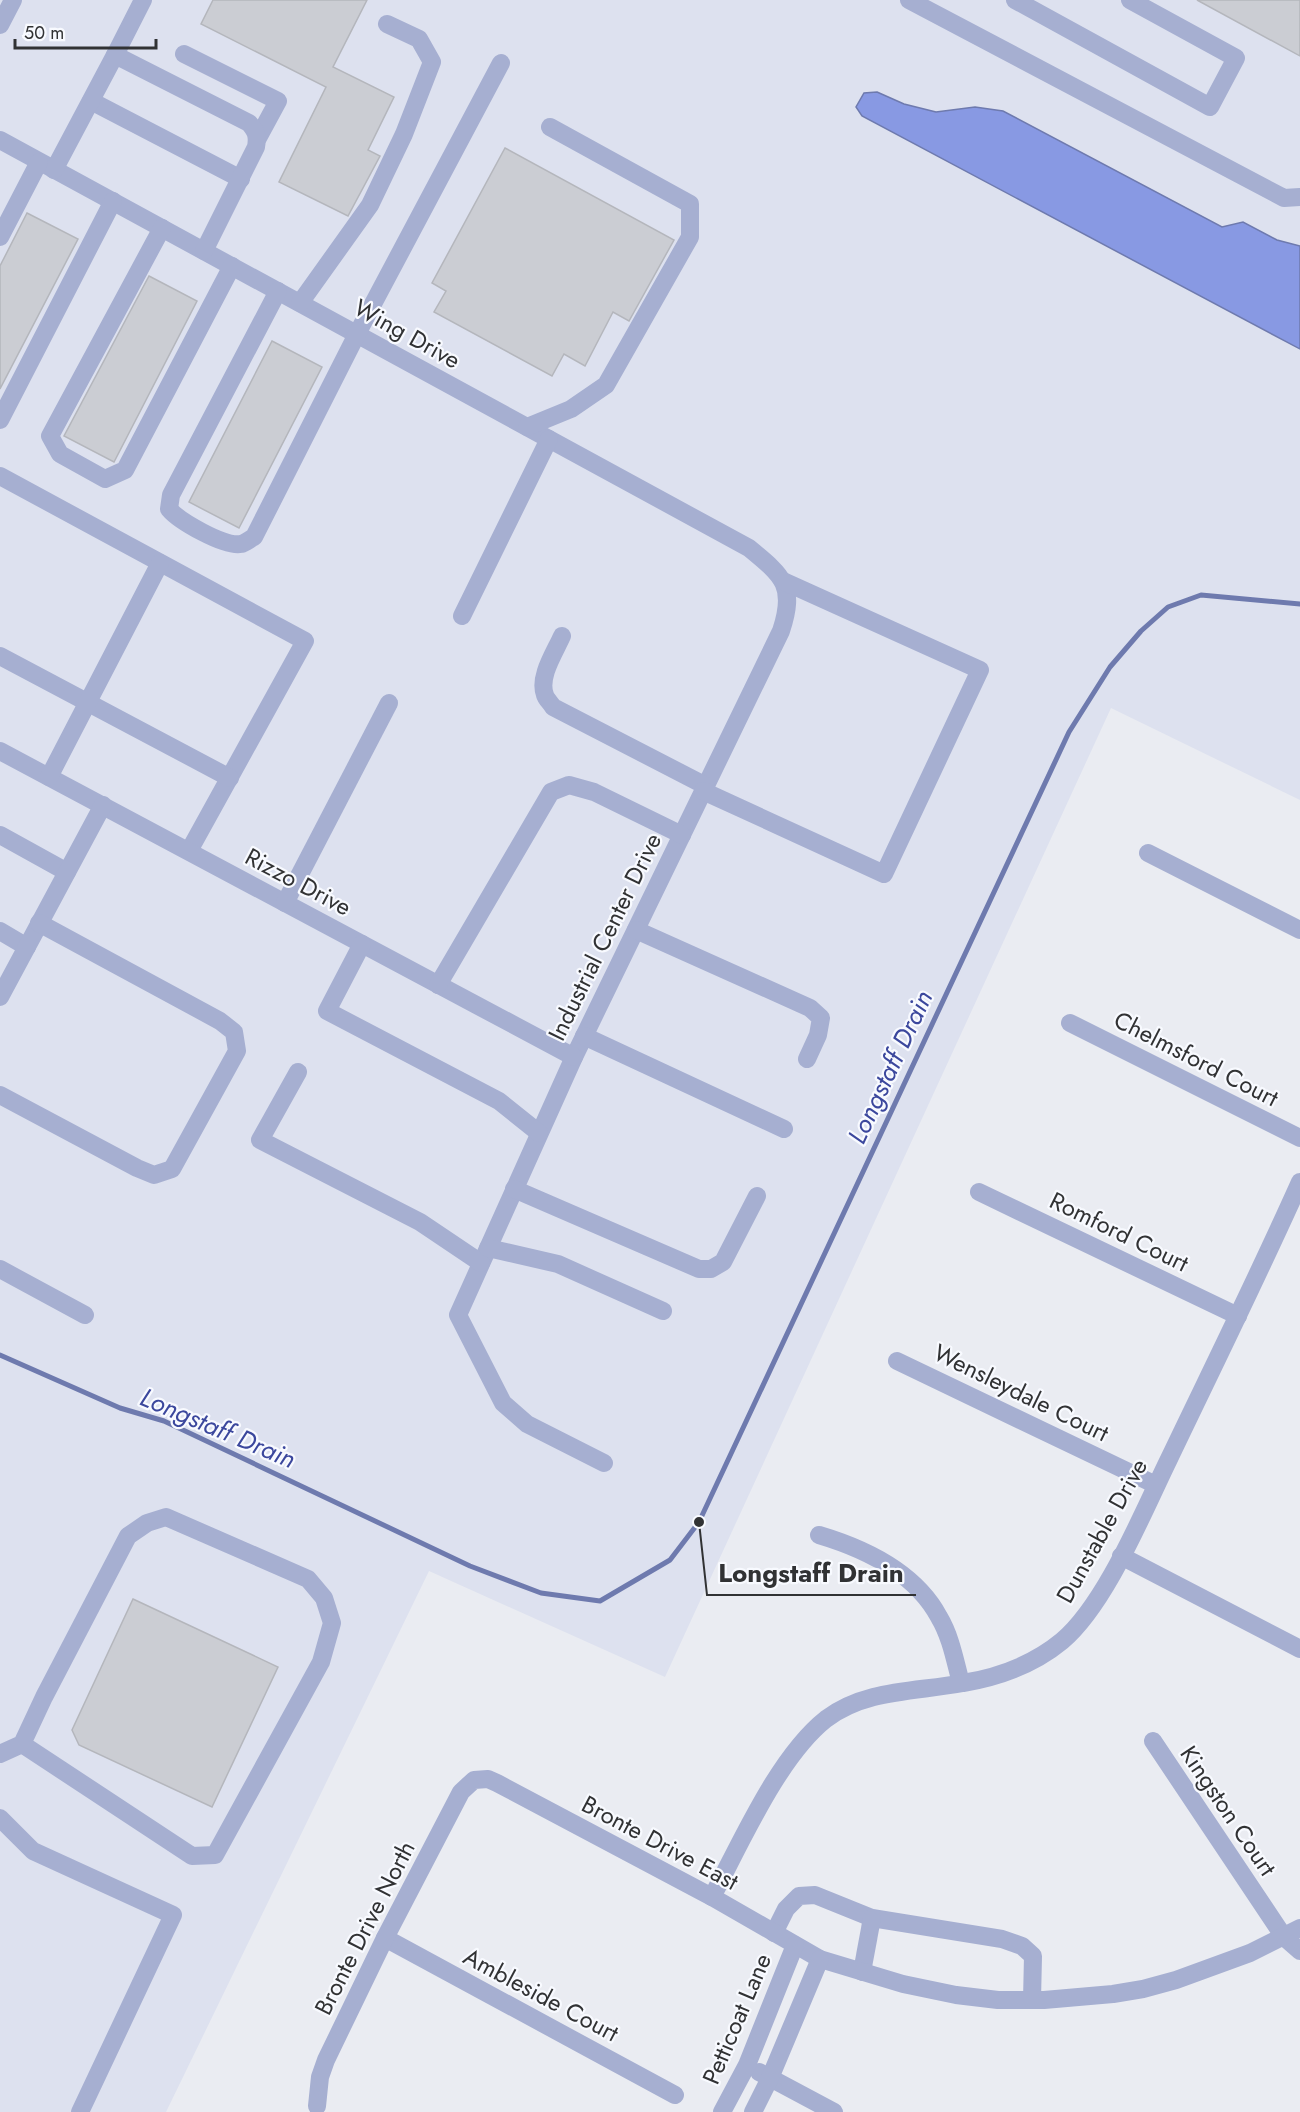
<svg xmlns="http://www.w3.org/2000/svg" width="1300" height="2112" viewBox="0 0 1300 2112" font-family="Jost,sans-serif">
<style>
.built{fill:#dde1ef}
.water{fill:#8899e3;stroke:#6e7aae;stroke-width:1.5}
.lines{fill:none;stroke-linecap:round;stroke-linejoin:round}
.stream{stroke:#6e7aae;stroke-width:5}
.building{fill:#cbcdd3;stroke:#b4b6bc;stroke-width:1.5}
.minor{stroke:#a6afd1;stroke-width:18}
.labels{text-anchor:middle;stroke-width:4.5;stroke-linejoin:round;paint-order:stroke}
.street-label{font-size:24px;fill:#313234;stroke:#f8faff}
.water-label{font-size:26px;font-style:italic;fill:#3b479d;stroke:#f8faff}
.leader{fill:none;stroke:#313234;stroke-width:2}
.callout-dot{fill:#313234;stroke:#f8faff;stroke-width:2}
.callout-label{font-size:26px;text-anchor:middle;font-weight:bold;fill:#313234;stroke:#f8faff;stroke-width:4.5;stroke-linejoin:round;paint-order:stroke}
</style>
<rect width="100%" height="100%" fill="#eaecf2"/>
<!-- built -->
<path class="built" d="M0,0h1300v800l-189,-92 -446,969 -236,-106 -263,541h-166z"/>
<!-- water -->
<path class="water" d="M877,92l27,12 32,8 39,-5 28,4 219,116 21,-5 34,18 23,6v103l-438,-233 -6,-9 8,-14z"/>
<g class="lines">
<!-- stream -->
<path class="stream" d="M0,1355l120,53 44,13 306,145 71,27 59,8 70,-41 29,-38 370,-790 41,-65 31,-36 27,-24 33,-12 99,9"/>
</g>
<!-- building -->
<g class="building">
<path d="M213,0h154l-34,67 61,30 -26,53 12,6 -32,60 -69,-34 47,-95 -125,-63z"/>
<path d="M1197,0h103v56z"/>
<path d="M505,148l169,92 -45,81 -16,-9 -28,54 -21,-12 -12,22 -118,-64 12,-21 -14,-8z"/>
<path d="M27,213l51,26 -78,150v-123z"/>
<path d="M149,276l48,25 -83,161 -50,-26z"/>
<path d="M272,341l50,26 -83,161 -50,-26z"/>
<path d="M133,1599l145,68 -66,140 -133,-62 -7,-15z"/>
</g>
<g class="lines">
<!-- minor -->
<g class="minor">
<path d="M909,0l375,198 16,-1"/>
<path d="M1015,0l195,107 26,-49 -106,-58"/>
<path d="M0,25l13,-25"/>
<path d="M184,54l94,47 -20,37"/>
<path d="M115,55l28,-55"/>
<path d="M91,101l150,78"/>
<path d="M0,140l749,408c34,28 47,38 32,83l-207,426 -116,258 45,88 24,21 77,39"/>
<path d="M54,170l61,-115 134,68c7,8 9,13 7,24l-52,104"/>
<path d="M162,228l-112,208 10,18 45,25 20,-9 107,-204"/>
<path d="M0,237l39,-75"/>
<path d="M278,291l-107,204 -2,14c10,12 55,38 72,35 4,-1 9,-5 13,-7l103,-203 144,-271"/>
<path d="M300,303l70,-98 34,-71 28,-72 -13,-23 -32,-15"/>
<path d="M0,420l113,-219"/>
<path d="M527,427l44,-18 35,-24 84,-148v-33l-140,-77"/>
<path d="M0,476l305,165 -116,210"/>
<path d="M462,616l87,-177"/>
<path d="M562,636c-7,16 -24,41 -17,59 1,4 6,8 8,12l153,79"/>
<path d="M0,656l230,122"/>
<path d="M0,751l574,306"/>
<path d="M49,777l111,-214"/>
<path d="M703,791l181,83 96,-204 -197,-89"/>
<path d="M0,835l67,37"/>
<path d="M1148,853l152,77"/>
<path d="M285,903l104,-200"/>
<path d="M636,930l174,78 11,10 -3,17 -11,24"/>
<path d="M0,931l27,16"/>
<path d="M362,944l-35,67 172,90 40,32"/>
<path d="M438,985l113,-193 18,-7 25,7 88,43"/>
<path d="M0,997l103,-192"/>
<path d="M1070,1023l230,115"/>
<path d="M584,1036l200,93"/>
<path d="M298,1072l-38,68 160,82 61,41"/>
<path d="M0,1095l137,73 17,7 18,-6 65,-118 -3,-19 -14,-11 -181,-98"/>
<path d="M514,1189l185,80h12l12,-7 34,-66"/>
<path d="M979,1192l259,124"/>
<path d="M488,1248l70,16 105,47"/>
<path d="M0,1269l85,46"/>
<path d="M897,1361l259,124"/>
<path d="M819,1535c47,14 96,37 120,82 12,20 16,44 22,66"/>
<path d="M1121,1556l179,93"/>
<path d="M1153,1741l131,196 16,14"/>
<path d="M0,1754l22,-10 22,-47 84,-161 19,-13 19,-6 142,62 16,19 8,25 -11,39 -106,193 -23,1 -170,-112"/>
<path d="M0,1818l33,33 140,64 -93,197"/>
<path d="M712,1897c29,-54 66,-140 114,-178 40,-30 90,-27 137,-36 36,-6 70,-18 99,-42 44,-37 81,-129 107,-182 44,-92 89,-183 131,-277"/>
<path d="M774,1933l12,-24 13,-13 16,-1 57,23 130,21 20,7 11,10 -1,44"/>
<path d="M385,1938l290,157"/>
<path d="M862,1972l10,-54"/>
<path d="M759,2072l75,40"/>
<path d="M317,2106l3,-29 6,-17 59,-122 76,-146 13,-12 14,-1 9,4 215,114 108,62 83,25 53,11 42,5h46l69,-6 30,-5 33,-9 74,-27 50,-25"/>
<path d="M722,2112l25,-47 48,-120"/>
<path d="M753,2112l17,-34 50,-119"/>
</g>
</g>
<g class="labels">
<!-- street labels -->
<g class="street-label">
<text transform="translate(407 334) rotate(29)" y="8">Wing Drive</text>
<text transform="translate(298 882) rotate(28)" y="8">Rizzo Drive</text>
<text transform="translate(605 937) rotate(-64)" y="8">Industrial Center Drive</text>
<text transform="translate(1196 1059) rotate(27)" y="8">Chelmsford Court</text>
<text transform="translate(1119 1232) rotate(26)" y="8">Romford Court</text>
<text transform="translate(1021 1393) rotate(26)" y="8">Wensleydale Court</text>
<text transform="translate(1102 1531) rotate(-61)" y="8">Dunstable Drive</text>
<text transform="translate(1228 1811) rotate(56)" y="8">Kingston Court</text>
<text transform="translate(660 1843) rotate(28)" y="8">Bronte Drive East</text>
<text transform="translate(365 1928) rotate(-63)" y="8">Bronte Drive North</text>
<text transform="translate(541 1995) rotate(28)" y="8">Ambleside Court</text>
<text transform="translate(737 2019) rotate(-67)" y="8">Petticoat Lane</text>
</g>
<!-- water labels -->
<g class="water-label">
<text transform="translate(890 1067) rotate(-65)" y="9">Longstaff Drain</text>
<text transform="translate(218 1428) rotate(23)" y="9">Longstaff Drain</text>
</g>
</g>
<!-- callouts -->
<path class="leader" d="M699 1522L707 1595H916"/>
<circle class="callout-dot" cx="699" cy="1522" r="6"/>
<g class="callout-label">
<text x="811" y="1582">Longstaff Drain</text>
</g>
<!-- scale -->
<path d="M15 39v9h141v-9" fill="none" stroke="#313234" stroke-width="3"/>
<text x="24" y="39" font-size="18" fill="#313234" stroke="#f8faff" stroke-width="4.5" paint-order="stroke">50 m</text>
</svg>
